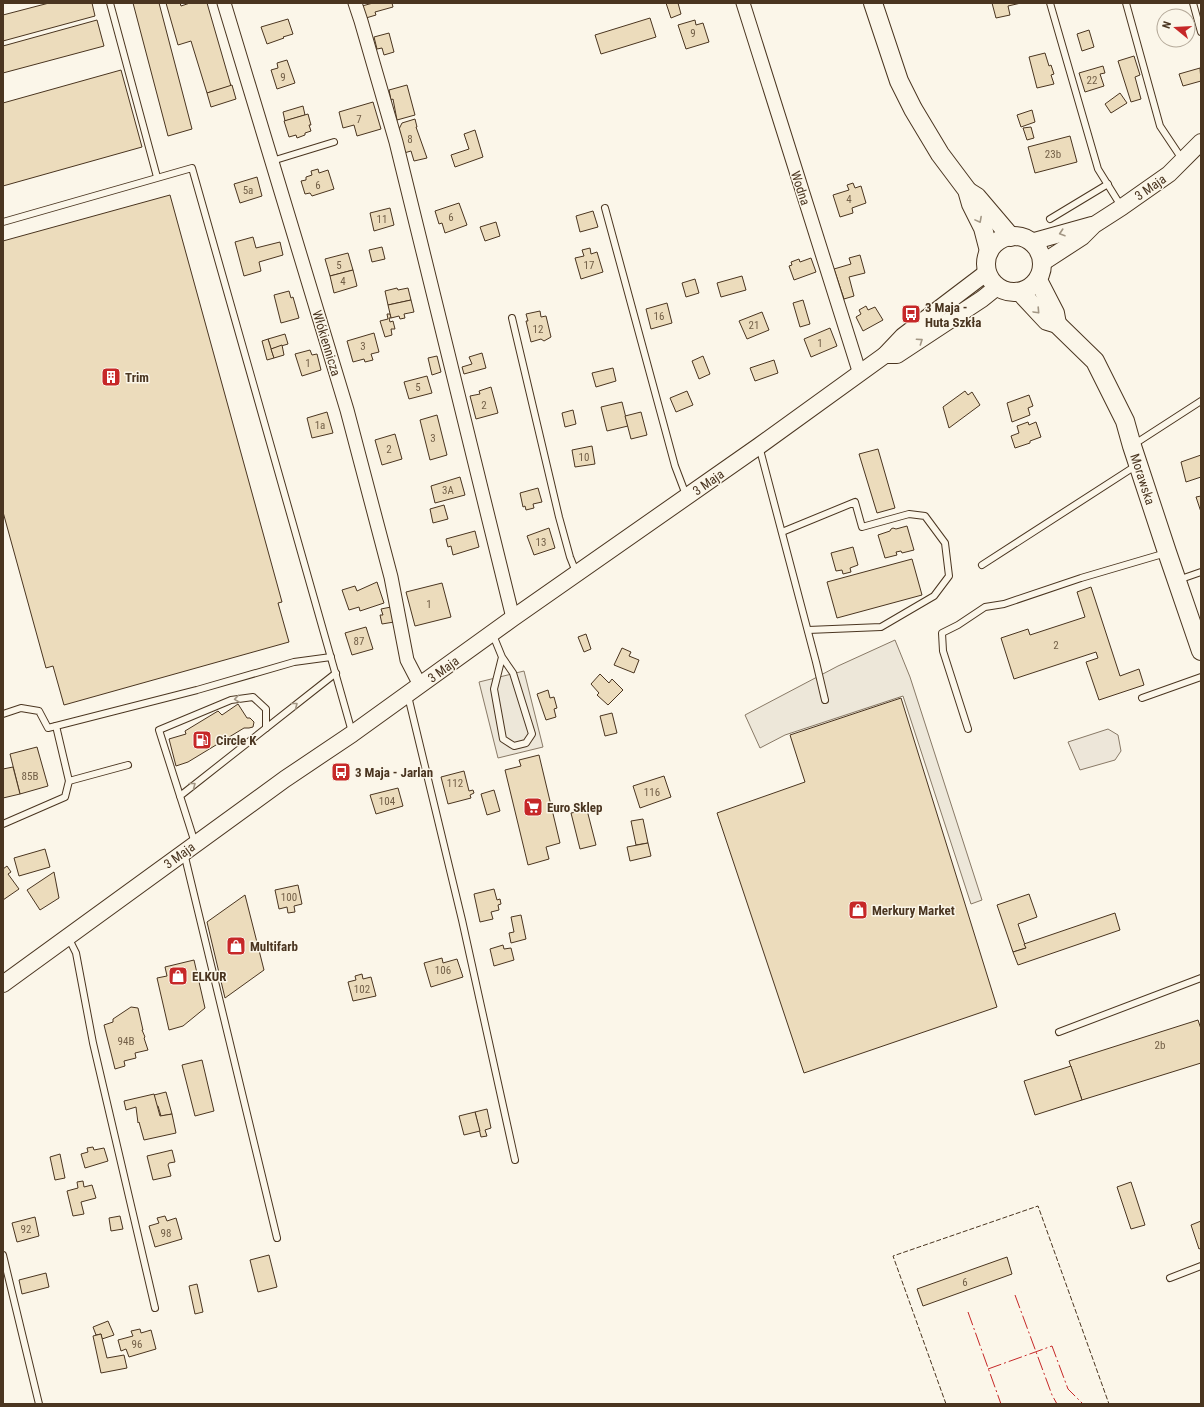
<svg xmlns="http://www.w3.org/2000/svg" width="1204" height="1407" viewBox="0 0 1204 1407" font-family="'Roboto Condensed',sans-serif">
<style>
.green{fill:#ede6d9;stroke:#887966}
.parking{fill:#ede7d9;stroke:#887966}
.building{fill:#ecdcbc;stroke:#4a3520}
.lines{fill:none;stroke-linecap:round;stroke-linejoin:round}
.service-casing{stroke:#4a3520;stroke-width:8}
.minor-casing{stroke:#4a3520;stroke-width:15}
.tertiary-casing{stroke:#4a3520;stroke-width:18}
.secondary-casing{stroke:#4a3520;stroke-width:20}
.service{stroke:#fbf6e9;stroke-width:6}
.minor{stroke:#fbf6e9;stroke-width:13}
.tertiary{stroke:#fbf6e9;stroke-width:16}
.secondary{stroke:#fbf6e9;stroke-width:18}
.fence{stroke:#4a3520;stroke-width:1;stroke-dasharray:5 2;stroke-linecap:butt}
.power{stroke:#c62828;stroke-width:1;stroke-dasharray:14 3 2 3;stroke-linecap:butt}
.oneway{stroke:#a29684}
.labels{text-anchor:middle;stroke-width:3;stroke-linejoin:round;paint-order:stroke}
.number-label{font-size:11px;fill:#725f47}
.street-label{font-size:13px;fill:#4a3520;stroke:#fbf6e9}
.poi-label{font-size:13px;font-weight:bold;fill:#4a3520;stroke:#fbf6e9;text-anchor:start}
</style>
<rect width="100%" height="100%" fill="#fbf6e9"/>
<!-- green -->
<path class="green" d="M1108,729l10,6 3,16 -6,9 -35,10 -12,-28z"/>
<!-- parking -->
<g class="parking">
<path d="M895,640l15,37 72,223 -11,4 -68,-208 -118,39 -25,13 -15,-33 93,-49z"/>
<path d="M524,671l19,76 -45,11 -19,-76z"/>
</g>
<!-- building -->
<g class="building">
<path d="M49,3h43l3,13 -92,25v-26z"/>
<path d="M133,3h26l33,126 -24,7z"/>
<path d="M166,3h14l1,3 9,-3h17l24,83 -24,7 -16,-52 -13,4z"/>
<path d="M373,3h19l1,4 -18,5 1,3 -10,3 -4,-12z"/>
<path d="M666,3h12l3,11 -10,4z"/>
<path d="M992,3h29l-13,3 2,9 -14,3z"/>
<path d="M650,18l6,19 -55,17 -6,-19z"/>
<path d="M288,19l5,15 -10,3 1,1 -17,6 -6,-17z"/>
<path d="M97,20l7,26 -101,27v-27z"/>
<path d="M695,20l1,5 7,-2 6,19 -23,7 -8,-24z"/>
<path d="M1089,30l5,17 -12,4 -5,-17z"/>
<path d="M389,33l5,19 -10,3 -2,-7 -5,1 -3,-12z"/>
<path d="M1045,53l4,13 2,-1 3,9 -3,1 3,9 -17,4 -8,-31z"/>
<path d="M1134,56l6,19 -5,2 6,22 -10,3 -13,-41z"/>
<path d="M287,60l8,23 -18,6 -6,-19 7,-2 -1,-5z"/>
<path d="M1103,66l2,7 -5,1 4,12 -19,6 -6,-19z"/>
<path d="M1200,68l1,13 -18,5 -4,-12z"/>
<path d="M121,70l21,77 -139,39v-83z"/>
<path d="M232,85l4,14 -25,8 -4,-14z"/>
<path d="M407,85l8,30 -18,5 -4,-21 -2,1 -2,-10z"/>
<path d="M1120,93l7,10 -16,10 -6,-9z"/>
<path d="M373,102l8,27 -24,7 -3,-11 -11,3 -4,-16z"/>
<path d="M303,106l2,9 -20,6 -2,-9z"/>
<path d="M1032,110l3,12 -14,5 -4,-12z"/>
<path d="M308,114l3,11h-2l2,6 -6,2v2l-8,3 -1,-3 -7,2 -5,-16z"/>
<path d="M415,119l2,8h-1l11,31 -13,3 -3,-10 -7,2 -5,-24 3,-6z"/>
<path d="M1031,127l3,11 -7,2 -4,-12z"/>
<path d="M475,130l8,27 -28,10 -4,-12 18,-6 -5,-15z"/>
<path d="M1070,136l7,26 -42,11 -7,-26z"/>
<path d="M318,169l1,4 9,-3 6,19 -22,7 -2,-3 -5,1 -4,-13 5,-1v-3l6,-2 -1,-4z"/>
<path d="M257,177l5,19 -22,7 -6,-19z"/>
<path d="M853,183l2,5 6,-2 5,17 -14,5 1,5 -13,4 -7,-22 16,-5 -2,-5z"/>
<path d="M170,195l112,407 -4,1 11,39 -225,63 -11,-39 -7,2 -43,-156v-271z"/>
<path d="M459,203l8,22 -22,8 -3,-10 -3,1 -4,-13z"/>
<path d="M390,208l4,17 -20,6 -4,-18z"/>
<path d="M593,211l5,16 -18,5 -4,-16z"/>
<path d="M496,222l4,14 -15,5 -5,-14z"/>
<path d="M253,237l3,11 24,-6 3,13 -24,7 2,9 -17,5 -9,-34z"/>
<path d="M382,247l3,12 -13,3 -3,-12z"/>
<path d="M590,248l1,6 6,-2 6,20 -22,7 -6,-21 9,-2 -2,-6z"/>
<path d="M348,253l5,17 -23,6 -5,-17z"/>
<path d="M860,255l5,18 -16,4 5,19 -10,3 -10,-30 17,-5 -2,-6z"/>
<path d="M811,258l5,14 -22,8 -5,-14 3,-1 -1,-3 8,-3 1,3z"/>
<path d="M353,270l4,16 -23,7 -4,-17z"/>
<path d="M742,276l4,14 -25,7 -4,-14z"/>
<path d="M695,279l4,14 -13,4 -4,-14z"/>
<path d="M397,288l1,2 10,-2 3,12 -23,5 -3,-14z"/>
<path d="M289,291l2,7 2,-1 6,21 -18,5 -7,-28z"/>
<path d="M411,300l3,12 -10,2 1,4 -5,1 -1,-3 -8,2 -3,-13z"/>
<path d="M803,300l7,24 -10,3 -7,-24z"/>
<path d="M667,303l5,20 -21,6 -5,-20z"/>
<path d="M866,306l2,4 7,-3 8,13 -20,11 -7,-14 5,-3 -2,-4z"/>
<path d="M540,311l1,6 5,-1 5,21 -7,4 -3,-2 -10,3 -5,-21h2l-2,-7z"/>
<path d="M762,312l7,18 -22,9 -8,-18z"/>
<path d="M387,314h3l1,4h-2l1,4 3,-1 2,8h-4l1,6 -7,2 -5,-16 8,-2z"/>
<path d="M830,328l7,18 -26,11 -7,-18z"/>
<path d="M374,333l5,19 -8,2 2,6 -8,2 -1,-3 -11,3 -6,-21z"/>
<path d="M285,334l3,10 -17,5 -3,-10z"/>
<path d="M268,339l6,19 -7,2 -5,-19z"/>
<path d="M282,345l2,10 -10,3 -3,-9z"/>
<path d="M310,350l2,5 5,-1 4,16 -19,6 -7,-22z"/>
<path d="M482,353l4,15 -22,6 -2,-7 10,-3 -3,-7z"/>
<path d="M437,356l4,16 -9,3 -4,-17z"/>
<path d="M703,356l7,18 -11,5 -7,-18z"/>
<path d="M774,360l4,13 -23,8 -5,-13z"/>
<path d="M613,368l3,13 -20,6 -4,-14z"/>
<path d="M427,376l5,17 -23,6 -5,-17z"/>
<path d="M491,387l7,26 -22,6 -6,-23 10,-2 -1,-3z"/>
<path d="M687,391l6,14 -17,7 -6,-14z"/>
<path d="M965,391l3,4 4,-3 8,13 -31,23 -6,-21z"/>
<path d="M1029,395l4,11 -5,2 2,7 -18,7 -5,-19z"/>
<path d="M622,402l6,24 -21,5 -6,-24z"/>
<path d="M573,410l3,14 -11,3 -3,-14z"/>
<path d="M327,412l6,21 -21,5 -5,-20z"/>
<path d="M641,412l6,23 -16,4 -6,-23z"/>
<path d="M437,415l10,40 -17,5 -10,-40z"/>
<path d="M1028,422l1,3 7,-3 5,15 -11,4v2l-15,5 -4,-12 8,-3 -2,-7z"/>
<path d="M395,434l7,25 -20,6 -7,-25z"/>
<path d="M592,446l3,18 -20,3 -3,-17z"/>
<path d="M878,449l17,59 -18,5 -18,-59z"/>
<path d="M1201,455v22l-15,5 -5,-20z"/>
<path d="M460,477l5,18 -30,8 -4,-17z"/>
<path d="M538,488l4,14 -9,2 1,4 -8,2 -1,-4 -2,1 -3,-14z"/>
<path d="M1201,496v16l-5,-15z"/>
<path d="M444,505l4,14 -15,4 -3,-14z"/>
<path d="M907,526l7,24 -12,3 -1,-2 -5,1 1,3 -12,3 -7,-23 12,-4 1,-2 2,-1 3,1z"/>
<path d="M549,528l6,20 -21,7 -7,-19z"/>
<path d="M475,531l4,16 -26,8 -2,-9 -3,1 -2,-8z"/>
<path d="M853,547l5,18 -8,3 1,4 -8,2 -1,-4 -6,1 -5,-18z"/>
<path d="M912,559l10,36 -85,23 -10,-36z"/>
<path d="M377,582l7,21 -24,8 -1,-4 -10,3 -7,-20 13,-4 2,5z"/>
<path d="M442,583l9,34 -36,9 -9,-34z"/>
<path d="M1091,587l29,89 19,-7 5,16 -45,15 -13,-38 12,-4 -2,-6 -82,27 -13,-41 27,-9 2,6 55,-18 -8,-25z"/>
<path d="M391,607l3,15 -12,2 -2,-9h3l-2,-6z"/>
<path d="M366,627l7,22 -21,6 -7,-22z"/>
<path d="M586,634l5,15 -7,3 -6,-15z"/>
<path d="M622,648l9,4 -2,4 10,4 -5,13 -20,-8z"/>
<path d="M600,674l9,9 3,-4 11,11 -15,15 -11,-10 2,-2 -8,-9z"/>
<path d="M548,690l2,8 4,-1 3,11 -3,1 2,8 -10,3 -9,-26z"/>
<path d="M901,698l96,309 -193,66 -87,-260 88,-31 -15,-47z"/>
<path d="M238,704l9,14h3l4,4 -1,5 -4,1h-5l-56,34 -12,4 -7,-27 17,-5 -1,-3 33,-20 4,4z"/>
<path d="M612,713l5,20 -12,3 -5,-20z"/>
<path d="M37,747l11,39 -28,8 -10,-40z"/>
<path d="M539,755l21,88 -14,4 3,12 -21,6 -23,-95 16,-4 -2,-6z"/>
<path d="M13,767l7,27 -17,4v-29z"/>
<path d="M464,771l5,20 4,-1 1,3 -4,2 1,3 -23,6 -7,-27z"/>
<path d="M664,776l7,21 -31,11 -7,-22z"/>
<path d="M398,788l5,18 -27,8 -6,-19z"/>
<path d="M494,790l6,21 -13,4 -6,-21z"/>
<path d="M587,810l9,35 -16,4 -9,-36z"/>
<path d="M643,819l5,24 -12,2 -5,-24z"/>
<path d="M648,843l3,13 -21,5 -3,-14z"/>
<path d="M45,849l5,18 -31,9 -5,-18z"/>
<path d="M7,866l4,6 -3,2 11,15 -16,11v-31z"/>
<path d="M54,872l5,26 -19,12 -13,-20z"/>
<path d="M298,885l4,19 -8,2 1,6 -7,1 -1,-6 -8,2 -4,-19z"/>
<path d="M494,889l3,11 3,-1 1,5 -3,1 1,5 -8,2 2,7 -13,3 -6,-28z"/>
<path d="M1029,894l8,23 -19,7 8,24 -13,4 -16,-47z"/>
<path d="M245,895l19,75 -39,28 -18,-76z"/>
<path d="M1115,913l5,17 -102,35 -5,-13 13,-4 -2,-4z"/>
<path d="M521,915l5,24 -15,4 -2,-10 5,-1 -3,-15z"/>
<path d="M503,945l1,4 7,-1 3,12 -20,6 -4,-17z"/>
<path d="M442,958l1,5 14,-4 6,18 -32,10 -7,-24z"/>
<path d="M194,960l11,48 -22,18 -14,4 -12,-52 10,-2 -2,-9z"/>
<path d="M362,974l1,5 8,-2 5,19 -23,5 -5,-19 8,-2 -1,-4z"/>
<path d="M131,1007l7,1 5,22h-1l3,7 -1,1 4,12 -13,3 1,5 -12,3 1,5 -10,3 -11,-44 9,-3v-3z"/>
<path d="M1198,1020l3,9v34l-119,37 -13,-39z"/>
<path d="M202,1060l12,51 -19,5 -13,-51z"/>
<path d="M1071,1066l11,34 -47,15 -11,-34z"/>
<path d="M166,1092l6,22 -11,2 -3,-10h-2l-2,-11z"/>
<path d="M154,1094l6,22 12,-2 4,19 -32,7 -5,-18 -1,1 -2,-16 -10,3 -2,-9z"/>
<path d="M487,1109l4,19 -6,2 2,6 -6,1 -6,-25z"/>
<path d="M475,1112l5,19 -16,4 -5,-19z"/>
<path d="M93,1147l1,3 10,-2 4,13 -23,7 -4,-14 7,-2 -1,-4z"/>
<path d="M172,1150l3,12 -6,1 -1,2 3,11 -18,4 -6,-24z"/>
<path d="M60,1154l5,24 -10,2 -5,-23z"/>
<path d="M83,1181l1,6 8,-2 4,13 -15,4 3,12 -11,2 -6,-25 11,-3 -1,-6z"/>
<path d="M1131,1182l14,43 -14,4 -14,-42z"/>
<path d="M120,1216l3,13 -12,2 -2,-13z"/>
<path d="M165,1216l2,5 9,-3 6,21 -27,8 -6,-21 10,-3 -2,-5z"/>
<path d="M35,1217l4,19 -22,6 -5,-19z"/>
<path d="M1201,1221v27l-2,1 -8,-24z"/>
<path d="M269,1255l8,32 -19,5 -8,-32z"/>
<path d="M1007,1257l5,17 -89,32 -6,-17z"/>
<path d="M46,1273l3,14 -27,7 -3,-14z"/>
<path d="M197,1284l6,28 -8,2 -6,-28z"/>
<path d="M108,1321l6,14 -12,4 -1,-5 -5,1 -3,-8z"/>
<path d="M140,1329l1,4 10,-3 5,19 -27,8 -3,-8 -5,2 -3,-11 15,-4 -2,-5z"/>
<path d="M101,1334l6,24 17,-3 3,13 -26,5 -8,-37z"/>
</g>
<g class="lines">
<defs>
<g id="service">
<path d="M110,3l47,174"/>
<path d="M1050,3l48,166 23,37"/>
<path d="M1126,3l34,123 22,33"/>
<path d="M1193,3l8,29"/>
<path d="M272,161l62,-19"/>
<path d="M605,208l70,258 11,29"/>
<path d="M1050,219l58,-35"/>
<path d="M3,222l189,-54 160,564"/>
<path d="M512,318l47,199 11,40 6,15"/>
<path d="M1133,445l68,-44"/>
<path d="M759,446l57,216 9,38"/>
<path d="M782,532l73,-30 7,25 47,-13 16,2 20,27 4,33 -15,20 -53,31 -73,3"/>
<path d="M982,565l155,-100"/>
<path d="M1178,580l23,-8"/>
<path d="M493,635l9,22 -8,32 9,50 11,7 12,-3 6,-9 -19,-61 -11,-16"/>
<path d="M408,696l54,224 53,240"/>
<path d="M1142,698l59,-21"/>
<path d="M3,714l18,-6 18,3 9,17 149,-38 97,-28 37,-5"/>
<path d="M56,726l13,55 59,-16"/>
<path d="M968,729l-25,-78 -1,-18 16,-8 27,-18 19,-3 77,-26 85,-25"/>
<path d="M180,796l-21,-66 72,-30 22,-3 13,12v19"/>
<path d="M3,824l62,-27 4,-16"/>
<path d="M195,843l-15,-47 156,-123"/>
<path d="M184,853l93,385"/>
<path d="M68,937l8,16 17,90 62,265"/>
<path d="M1059,1032l142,-54"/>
<path d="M3,1255l36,149"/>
<path d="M1170,1278l31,-12"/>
</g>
<g id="minor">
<path d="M224,3l123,407 44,167 16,83 13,25"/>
<path d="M355,3l6,18 35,121 117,476"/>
<path d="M743,3l117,371"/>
</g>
<g id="tertiary">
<path d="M1031,242l61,-17"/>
<path d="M1042,263l40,-26 12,-12 28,-18 47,-33 32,-32"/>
<path d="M885,355h12l85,-56 15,-12"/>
<path d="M3,984l282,-205 67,-45 161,-116 246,-172 126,-91 18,-19 83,-63"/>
</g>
<g id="secondary">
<path d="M873,3l26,78 14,28 27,45 27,36 4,14 12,24 6,23"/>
<path d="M969,192l8,5 34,40"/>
<circle cx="1014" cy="264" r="28"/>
<path d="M1038,280l17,33 2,11"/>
<path d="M1020,292l27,29 10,3 38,37 30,60 7,25 35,106 34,99"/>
</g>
</defs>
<!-- service casing -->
<use href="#service" class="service-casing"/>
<!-- minor casing -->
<use href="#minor" class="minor-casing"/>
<!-- tertiary casing -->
<use href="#tertiary" class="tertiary-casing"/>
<!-- secondary casing -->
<use href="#secondary" class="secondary-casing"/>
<!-- service -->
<use href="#service" class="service"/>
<!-- minor -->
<use href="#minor" class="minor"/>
<!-- tertiary -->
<use href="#tertiary" class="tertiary"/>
<!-- secondary -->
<use href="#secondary" class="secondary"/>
<!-- fence -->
<path class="fence" d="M946,1404l-53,-148 145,-50 71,198"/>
<!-- power -->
<g class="power">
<path d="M1015,1295l37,100 5,9"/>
<path d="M968,1312l33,92"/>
<path d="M988,1369l64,-23 16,43 15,15"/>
</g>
</g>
<!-- one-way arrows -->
<defs><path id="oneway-chevron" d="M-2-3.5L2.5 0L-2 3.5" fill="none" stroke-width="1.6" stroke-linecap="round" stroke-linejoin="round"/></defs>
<g class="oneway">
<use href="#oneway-chevron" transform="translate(979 220) rotate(62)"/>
<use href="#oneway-chevron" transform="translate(1062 233) rotate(162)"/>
<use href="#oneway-chevron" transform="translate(1037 311) rotate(47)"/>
<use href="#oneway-chevron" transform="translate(920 341) rotate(-34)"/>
<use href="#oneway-chevron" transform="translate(237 699) rotate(172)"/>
<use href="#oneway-chevron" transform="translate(295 705) rotate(-38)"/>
<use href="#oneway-chevron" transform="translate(193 785) rotate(-38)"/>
</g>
<!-- icons -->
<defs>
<symbol id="bus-square" viewBox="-11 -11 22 22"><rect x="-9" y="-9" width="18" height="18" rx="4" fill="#c62828" stroke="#fbf6e9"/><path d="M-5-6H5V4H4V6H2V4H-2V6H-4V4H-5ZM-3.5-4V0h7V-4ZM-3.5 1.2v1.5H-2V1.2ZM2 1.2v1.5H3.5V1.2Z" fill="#fff"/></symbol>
<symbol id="building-square" viewBox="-11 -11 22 22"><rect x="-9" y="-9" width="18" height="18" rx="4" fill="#c62828" stroke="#fbf6e9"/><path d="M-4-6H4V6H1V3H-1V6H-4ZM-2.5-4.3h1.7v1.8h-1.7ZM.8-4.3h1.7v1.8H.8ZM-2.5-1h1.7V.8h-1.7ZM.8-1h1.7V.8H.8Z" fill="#fff"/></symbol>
<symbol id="fuel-square" viewBox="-11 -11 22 22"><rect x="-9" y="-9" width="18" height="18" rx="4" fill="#c62828" stroke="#fbf6e9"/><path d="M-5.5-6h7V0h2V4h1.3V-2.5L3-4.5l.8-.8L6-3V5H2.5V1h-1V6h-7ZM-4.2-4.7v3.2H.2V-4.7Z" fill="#fff"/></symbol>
<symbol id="supermarket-square" viewBox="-11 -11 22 22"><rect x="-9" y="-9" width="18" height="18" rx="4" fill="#c62828" stroke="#fbf6e9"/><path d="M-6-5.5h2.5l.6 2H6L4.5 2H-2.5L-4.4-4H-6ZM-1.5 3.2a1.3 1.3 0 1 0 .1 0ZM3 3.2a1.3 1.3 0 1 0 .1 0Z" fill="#fff"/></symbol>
<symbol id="shop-square" viewBox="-11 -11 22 22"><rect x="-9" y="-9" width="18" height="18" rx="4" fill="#c62828" stroke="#fbf6e9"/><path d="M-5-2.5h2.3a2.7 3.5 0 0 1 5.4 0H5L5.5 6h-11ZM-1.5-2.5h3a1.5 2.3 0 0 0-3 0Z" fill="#fff"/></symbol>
</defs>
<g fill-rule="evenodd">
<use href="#bus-square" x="900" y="303" width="22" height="22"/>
<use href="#building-square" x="100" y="366" width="22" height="22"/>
<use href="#fuel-square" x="191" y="729" width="22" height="22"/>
<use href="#bus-square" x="330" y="761" width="22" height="22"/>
<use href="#supermarket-square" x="522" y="796" width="22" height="22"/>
<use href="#shop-square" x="847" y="899" width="22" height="22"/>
<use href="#shop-square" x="225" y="935" width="22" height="22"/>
<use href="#shop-square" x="167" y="965" width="22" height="22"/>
</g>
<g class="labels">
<!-- number labels -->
<g class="number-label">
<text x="693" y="37">9</text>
<text x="283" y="81">9</text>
<text x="1092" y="84">22</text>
<text x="359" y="123">7</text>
<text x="410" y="143">8</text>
<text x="1053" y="158">23b</text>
<text x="318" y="189">6</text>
<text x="248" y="194">5a</text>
<text x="849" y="203">4</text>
<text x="451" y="221">6</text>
<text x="382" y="223">11</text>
<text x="339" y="269">5</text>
<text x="589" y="269">17</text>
<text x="343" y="285">4</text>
<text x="659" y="320">16</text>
<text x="754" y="329">21</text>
<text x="538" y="333">12</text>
<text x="820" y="347">1</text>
<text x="363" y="350">3</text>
<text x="308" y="367">1</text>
<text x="418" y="391">5</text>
<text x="484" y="409">2</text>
<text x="320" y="429">1a</text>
<text x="433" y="442">3</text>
<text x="389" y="453">2</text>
<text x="584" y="461">10</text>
<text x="448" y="494">3A</text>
<text x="541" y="546">13</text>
<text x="429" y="608">1</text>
<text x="359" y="645">87</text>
<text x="1056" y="649">2</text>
<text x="30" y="780">85B</text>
<text x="455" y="787">112</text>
<text x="652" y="796">116</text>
<text x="387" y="805">104</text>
<text x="289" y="901">100</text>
<text x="443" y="974">106</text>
<text x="362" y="993">102</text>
<text x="126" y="1045">94B</text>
<text x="1160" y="1049">2b</text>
<text x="26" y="1233">92</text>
<text x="166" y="1237">98</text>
<text x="965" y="1286">6</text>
<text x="137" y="1348">96</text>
</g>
<!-- street labels -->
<g class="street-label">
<text transform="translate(1150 187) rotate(-35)" y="5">3 Maja</text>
<text transform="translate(801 188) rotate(72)" y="5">Wodna</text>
<text transform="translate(327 343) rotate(73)" y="5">Włókiennicza</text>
<text transform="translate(1143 479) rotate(72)" y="5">Morawska</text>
<text transform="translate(708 482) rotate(-35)" y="5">3 Maja</text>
<text transform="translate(443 669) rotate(-36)" y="5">3 Maja</text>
<text transform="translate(179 855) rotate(-36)" y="5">3 Maja</text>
</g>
<!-- poi labels -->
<g class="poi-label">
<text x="925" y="312">3 Maja -<tspan x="925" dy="15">Huta Szkła</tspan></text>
<text x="125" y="382">Trim</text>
<text x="216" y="745">Circle K</text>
<text x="355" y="777">3 Maja - Jarlan</text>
<text x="547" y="812">Euro Sklep</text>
<text x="872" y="915">Merkury Market</text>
<text x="250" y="951">Multifarb</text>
<text x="192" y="981">ELKUR</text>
</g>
</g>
<!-- border -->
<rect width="1204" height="1407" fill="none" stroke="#4a3520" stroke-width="8"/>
<!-- north arrow -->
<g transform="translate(1176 28) rotate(288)"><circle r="19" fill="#fbf6e9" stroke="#b4a999"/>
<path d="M0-3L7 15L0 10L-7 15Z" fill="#c62828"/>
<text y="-6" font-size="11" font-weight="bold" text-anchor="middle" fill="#4a3520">N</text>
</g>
</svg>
